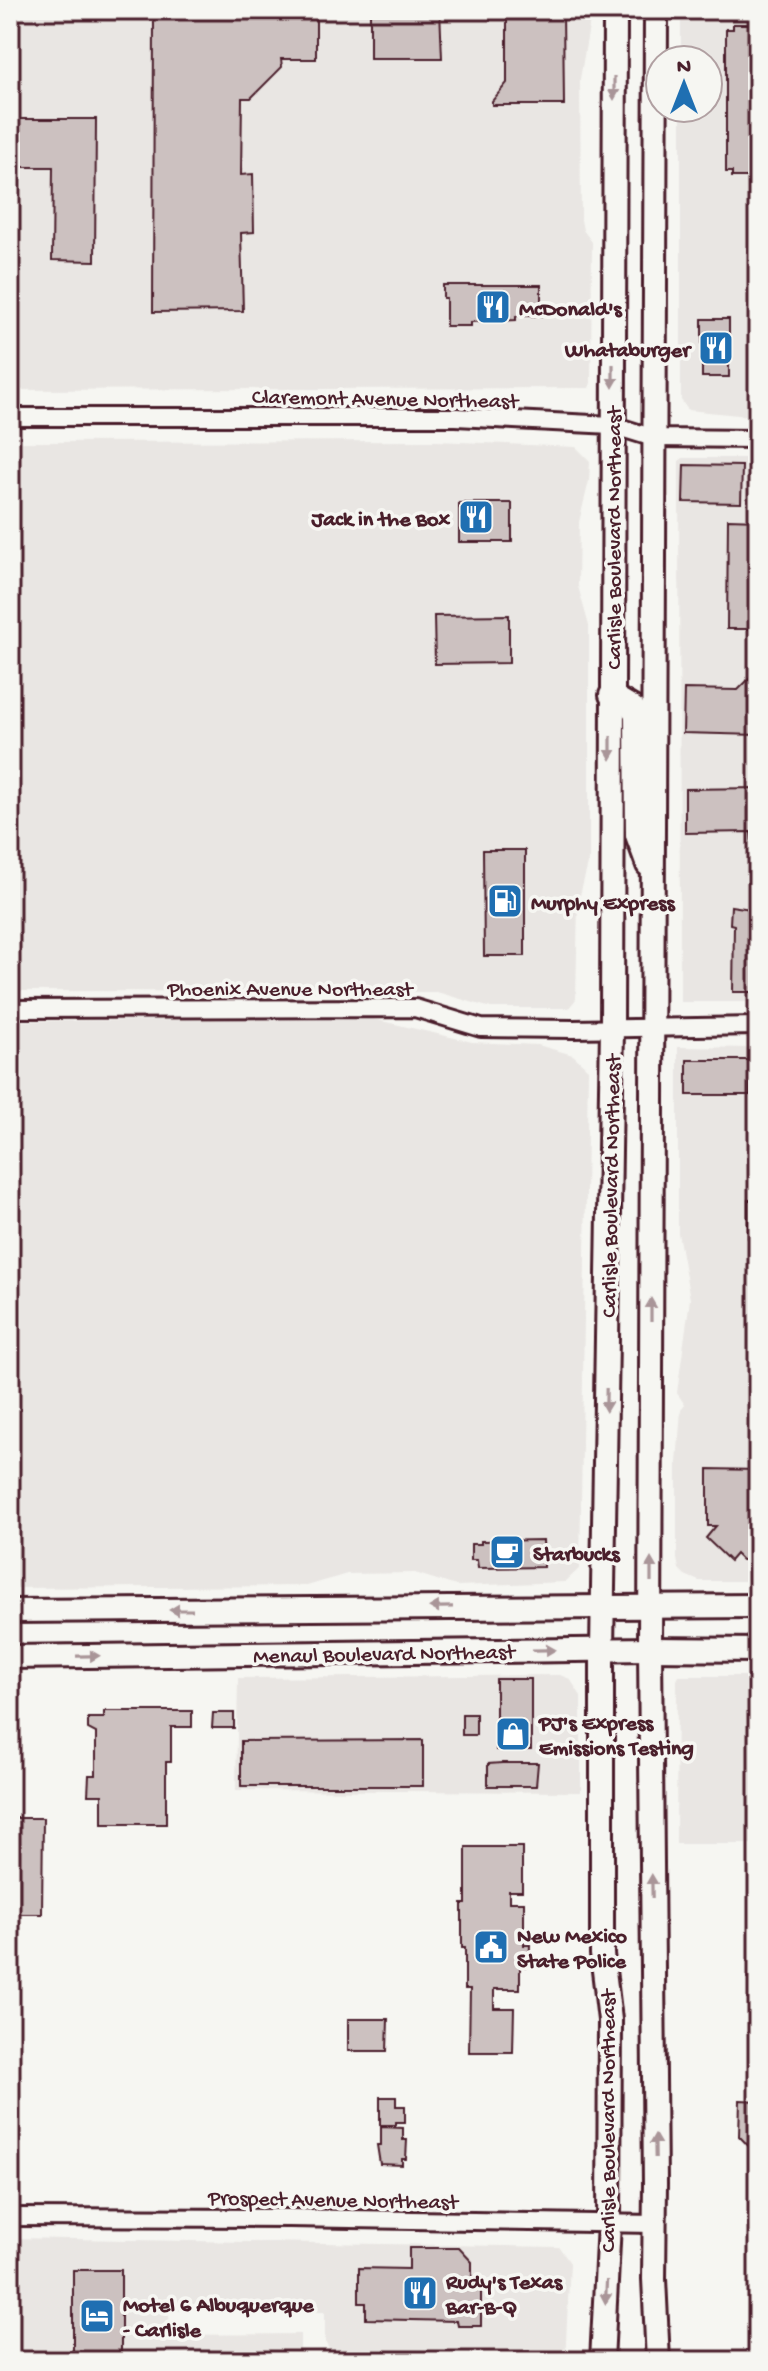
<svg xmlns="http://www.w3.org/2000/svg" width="768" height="2371" viewBox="0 0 768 2371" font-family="'Gochi Hand',sans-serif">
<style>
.built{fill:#e9e6e3}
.building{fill:#ccc1c0;stroke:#4a1f2b;stroke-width:2}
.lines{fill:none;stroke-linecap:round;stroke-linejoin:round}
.minor-casing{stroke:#4a1f2b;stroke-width:22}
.secondary-casing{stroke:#4a1f2b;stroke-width:28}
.minor{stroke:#f6f6f2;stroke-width:16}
.secondary{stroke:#f6f6f2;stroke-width:22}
.oneway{fill:#a99598}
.labels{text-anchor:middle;stroke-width:7;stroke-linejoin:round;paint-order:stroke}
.poi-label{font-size:22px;font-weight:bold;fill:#4a1f2b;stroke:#f6f6f2;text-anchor:start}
.street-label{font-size:22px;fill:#4a1f2b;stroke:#f6f6f2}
</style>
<rect width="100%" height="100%" fill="#f6f6f2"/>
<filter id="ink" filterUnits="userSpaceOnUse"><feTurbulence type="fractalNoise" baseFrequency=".0125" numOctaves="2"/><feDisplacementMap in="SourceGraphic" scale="16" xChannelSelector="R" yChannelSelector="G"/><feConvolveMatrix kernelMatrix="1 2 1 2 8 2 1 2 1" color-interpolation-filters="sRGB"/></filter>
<g filter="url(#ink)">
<!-- built -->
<g class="built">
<path d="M10,10h578l3,5 -11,64 1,141 2,10 9,12 -1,141 -2,5 -579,2z"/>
<path d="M681,10h77v407l-70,-7 -7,-10v-292h27v-48h-27z"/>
<path d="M436,441l140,6 14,14 -1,20 -10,41 -1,64 11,40v234l-11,43 -2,96 -7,9h-78l-54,-16 -427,-1v-549z"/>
<path d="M683,458h75v544h-78l-1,-541z"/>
<path d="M373,1019l99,23 66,3 35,10 15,14 -8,499 -15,14 -109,4 -41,-13 -68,1 -40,12 -297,2v-567z"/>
<path d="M678,1047l80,1v533h-59l-14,-6 -6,-6 -2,-10v-96l4,-53 4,-5 -8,-12 13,-94 -12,-66z"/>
<path d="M560,1675l10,4 11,17v96l-345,-2 2,-112z"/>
<path d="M679,1676h79v168h-82l1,-164z"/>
<path d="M10,2238l549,9 11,16 -5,98h-229l-11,-19v-30l-133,-2 -23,1 1,24 130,-1v27h-290z"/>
</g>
<!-- building -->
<g class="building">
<path d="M161,10h155v49h-35l1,8 -31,31h-9l-1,77 12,-1 1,58 -13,1 2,78 -90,1 1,-295z"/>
<path d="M370,10h70l2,48h-72z"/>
<path d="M507,10h56l1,95h-72v-4l15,-18z"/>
<path d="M733,24h25v153h-26v-5h-6v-143h7z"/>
<path d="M16,119h80l-1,142 -43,-1 1,-93h-38z"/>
<path d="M443,285h98v31h-25v4l-45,2v4h-25v-28h-3z"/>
<rect x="702" y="319" width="27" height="58"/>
<path d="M684,465l58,1 -1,37 -58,-1z"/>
<rect x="459" y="503" width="53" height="39"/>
<path d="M728,519l30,1v109h-31z"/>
<path d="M509,615v48l-74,1 -1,-48z"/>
<path d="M758,670v65l-75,-2 1,-44 54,1z"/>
<path d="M758,788v57h-6l-1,-13 -66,1v-44z"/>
<path d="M483,850h42v106h-41z"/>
<path d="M731,906l27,4v82h-25l1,-67 -4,-1z"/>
<path d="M687,1060h69v21h-6v14h-63z"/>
<rect x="748" y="1200" width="10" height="38"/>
<path d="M708,1469l50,1v90h-16l-6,-6 -6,7 -24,-23 10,-12h-8z"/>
<path d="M543,1540l1,27 -66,1 -1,-8h-6v-16h10v-3z"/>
<rect x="496" y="1679" width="35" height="71"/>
<path d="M104,1711h88v16h-21v35h-5v62h-64v-29h-14l1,-20h7v-42l-8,-4v-11h16z"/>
<path d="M213,1713h21v15h-22z"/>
<rect x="462" y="1714" width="14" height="21"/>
<path d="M423,1740v46h-182v-45z"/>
<path d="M502,1763h36l-2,23h-48v-22z"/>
<path d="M10,1818h33l-1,96h-32z"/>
<path d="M466,1847h56v44h-13v11h15v43h6l-1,22h-9v22h-26v19h20l-1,44h-44l1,-63h-5v-41h-3v-44h4z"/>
<path d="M348,2019h40l-1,32h-39z"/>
<path d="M380,2097h16v9h9v16h-9v3h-16z"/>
<path d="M740,2100l18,1v55l-19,-20z"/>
<path d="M381,2127l22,1v12h4l-1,19h-4v6l-22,-1 -3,-19h4z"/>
<path d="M409,2248h50l13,14v21h9v43h-23l-1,-5 -91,-2v-16h-7v-35l50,1z"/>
<rect x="73" y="2270" width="48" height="91"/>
</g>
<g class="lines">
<defs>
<g id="minor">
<path d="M10,417h446l156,8 42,13 104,1"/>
<path d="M10,1009l405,-1 66,20 92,1 185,-3"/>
<path d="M10,2217l279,1 366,6"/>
</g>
<g id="secondary">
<path d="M656,10l-6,1639 5,535 -1,95 4,82"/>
<path d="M611,695l22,13 3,7 1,120 11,30"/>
<path d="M10,1611l748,-5"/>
<path d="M10,1657l640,-8 108,1"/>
<path d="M602,2361l7,-138 1,-203 -8,-66v-305l10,-622 3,-1017"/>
</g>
</defs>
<!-- minor casing -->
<use href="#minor" class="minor-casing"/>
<!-- secondary casing -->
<use href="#secondary" class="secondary-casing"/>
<!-- minor -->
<use href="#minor" class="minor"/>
<!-- secondary -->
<use href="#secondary" class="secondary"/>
</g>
<!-- one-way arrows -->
<defs><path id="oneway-solid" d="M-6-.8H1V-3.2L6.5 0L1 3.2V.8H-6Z" transform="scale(2)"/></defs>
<g class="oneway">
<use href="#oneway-solid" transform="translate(614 88) rotate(90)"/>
<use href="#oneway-solid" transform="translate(613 376) rotate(90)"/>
<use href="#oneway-solid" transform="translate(611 748) rotate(90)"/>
<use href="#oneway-solid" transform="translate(651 1310) rotate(-90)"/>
<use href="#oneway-solid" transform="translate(606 1400) rotate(91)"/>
<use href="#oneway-solid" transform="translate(651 1570) rotate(-90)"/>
<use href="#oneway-solid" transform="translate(441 1607) rotate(179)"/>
<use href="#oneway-solid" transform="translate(181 1610) rotate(180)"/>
<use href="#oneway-solid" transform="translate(544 1650) rotate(-1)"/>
<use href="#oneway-solid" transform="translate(88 1656) rotate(-1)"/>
<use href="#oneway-solid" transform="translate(652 1886) rotate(-91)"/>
<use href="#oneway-solid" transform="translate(655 2146) rotate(-91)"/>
<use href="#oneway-solid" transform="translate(606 2292) rotate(93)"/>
</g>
</g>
<!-- icons -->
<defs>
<symbol id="restaurant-square" viewBox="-11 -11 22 22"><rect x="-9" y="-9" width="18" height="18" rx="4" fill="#1f6fb2" stroke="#f6f6f2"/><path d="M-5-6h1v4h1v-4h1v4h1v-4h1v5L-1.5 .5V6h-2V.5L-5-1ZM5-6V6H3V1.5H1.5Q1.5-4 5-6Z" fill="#fff"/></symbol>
<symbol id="fuel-square" viewBox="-11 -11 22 22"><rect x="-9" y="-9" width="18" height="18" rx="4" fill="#1f6fb2" stroke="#f6f6f2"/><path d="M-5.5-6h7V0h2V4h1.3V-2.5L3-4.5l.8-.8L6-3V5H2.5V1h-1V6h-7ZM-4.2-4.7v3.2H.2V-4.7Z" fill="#fff"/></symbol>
<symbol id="cafe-square" viewBox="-11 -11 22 22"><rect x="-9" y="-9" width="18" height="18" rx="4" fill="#1f6fb2" stroke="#f6f6f2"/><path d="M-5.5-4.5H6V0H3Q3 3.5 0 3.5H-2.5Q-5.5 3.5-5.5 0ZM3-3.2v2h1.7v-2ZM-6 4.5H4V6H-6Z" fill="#fff"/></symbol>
<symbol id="shop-square" viewBox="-11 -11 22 22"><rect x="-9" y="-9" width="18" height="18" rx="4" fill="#1f6fb2" stroke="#f6f6f2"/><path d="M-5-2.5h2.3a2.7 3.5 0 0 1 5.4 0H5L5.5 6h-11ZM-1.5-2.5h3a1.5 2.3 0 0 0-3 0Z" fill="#fff"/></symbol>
<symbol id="civic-square" viewBox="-11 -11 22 22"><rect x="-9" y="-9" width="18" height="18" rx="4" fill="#1f6fb2" stroke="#f6f6f2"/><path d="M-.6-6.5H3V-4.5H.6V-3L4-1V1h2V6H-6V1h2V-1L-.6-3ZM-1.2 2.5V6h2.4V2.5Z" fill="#fff"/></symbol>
<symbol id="hotel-square" viewBox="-11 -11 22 22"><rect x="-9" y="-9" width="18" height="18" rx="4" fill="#1f6fb2" stroke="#f6f6f2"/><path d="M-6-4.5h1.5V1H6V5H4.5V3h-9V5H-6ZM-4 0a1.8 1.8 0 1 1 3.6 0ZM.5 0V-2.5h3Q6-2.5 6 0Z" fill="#fff"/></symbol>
</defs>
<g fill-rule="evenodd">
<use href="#restaurant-square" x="473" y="287" width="40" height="40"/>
<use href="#restaurant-square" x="696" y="328" width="40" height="40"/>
<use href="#restaurant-square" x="456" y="497" width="40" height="40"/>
<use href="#fuel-square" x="485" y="881" width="40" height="40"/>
<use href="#cafe-square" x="487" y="1532" width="40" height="40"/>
<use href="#shop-square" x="493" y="1714" width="40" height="40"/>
<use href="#civic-square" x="471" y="1927" width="40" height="40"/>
<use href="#restaurant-square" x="400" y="2273" width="40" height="40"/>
<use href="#hotel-square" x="77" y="2296" width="40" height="40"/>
</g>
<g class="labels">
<!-- poi labels -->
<g class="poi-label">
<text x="519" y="315">McDonald's</text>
<text x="690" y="356" text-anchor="end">Whataburger</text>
<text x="450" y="525" text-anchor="end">Jack in the Box</text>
<text x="531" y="909">Murphy Express</text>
<text x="533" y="1560">Starbucks</text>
<text x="539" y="1729">PJ's Express<tspan x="539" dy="25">Emissions Testing</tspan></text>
<text x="517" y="1942">New Mexico<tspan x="517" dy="25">State Police</tspan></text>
<text x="446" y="2288">Rudy's Texas<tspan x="446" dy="25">Bar-B-Q</tspan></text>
<text x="123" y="2311">Motel 6 Albuquerque<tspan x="123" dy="25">- Carlisle</tspan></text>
</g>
<!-- street labels -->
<g class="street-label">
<text transform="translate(385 397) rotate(1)" y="8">Claremont Avenue Northeast</text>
<text transform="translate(612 538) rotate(-90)" y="8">Carlisle Boulevard Northeast</text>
<text x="290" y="995">Phoenix Avenue Northeast</text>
<text transform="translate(609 1186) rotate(-89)" y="8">Carlisle Boulevard Northeast</text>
<text transform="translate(384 1652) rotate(-1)" y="8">Menaul Boulevard Northeast</text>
<text transform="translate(606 2121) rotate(-90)" y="8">Carlisle Boulevard Northeast</text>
<text transform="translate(333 2198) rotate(1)" y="8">Prospect Avenue Northeast</text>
</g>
</g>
<!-- margin -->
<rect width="768" height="2371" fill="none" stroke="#f6f6f2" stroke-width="40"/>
<rect x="20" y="20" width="728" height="2331" fill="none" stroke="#4a1f2b" stroke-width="3" filter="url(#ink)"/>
<!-- north arrow -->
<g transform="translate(684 84)"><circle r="38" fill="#f6f6f2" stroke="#b1a0a2" stroke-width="2"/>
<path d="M0-6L14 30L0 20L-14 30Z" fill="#1f6fb2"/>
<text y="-12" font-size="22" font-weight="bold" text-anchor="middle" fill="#4a1f2b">N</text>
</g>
</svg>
